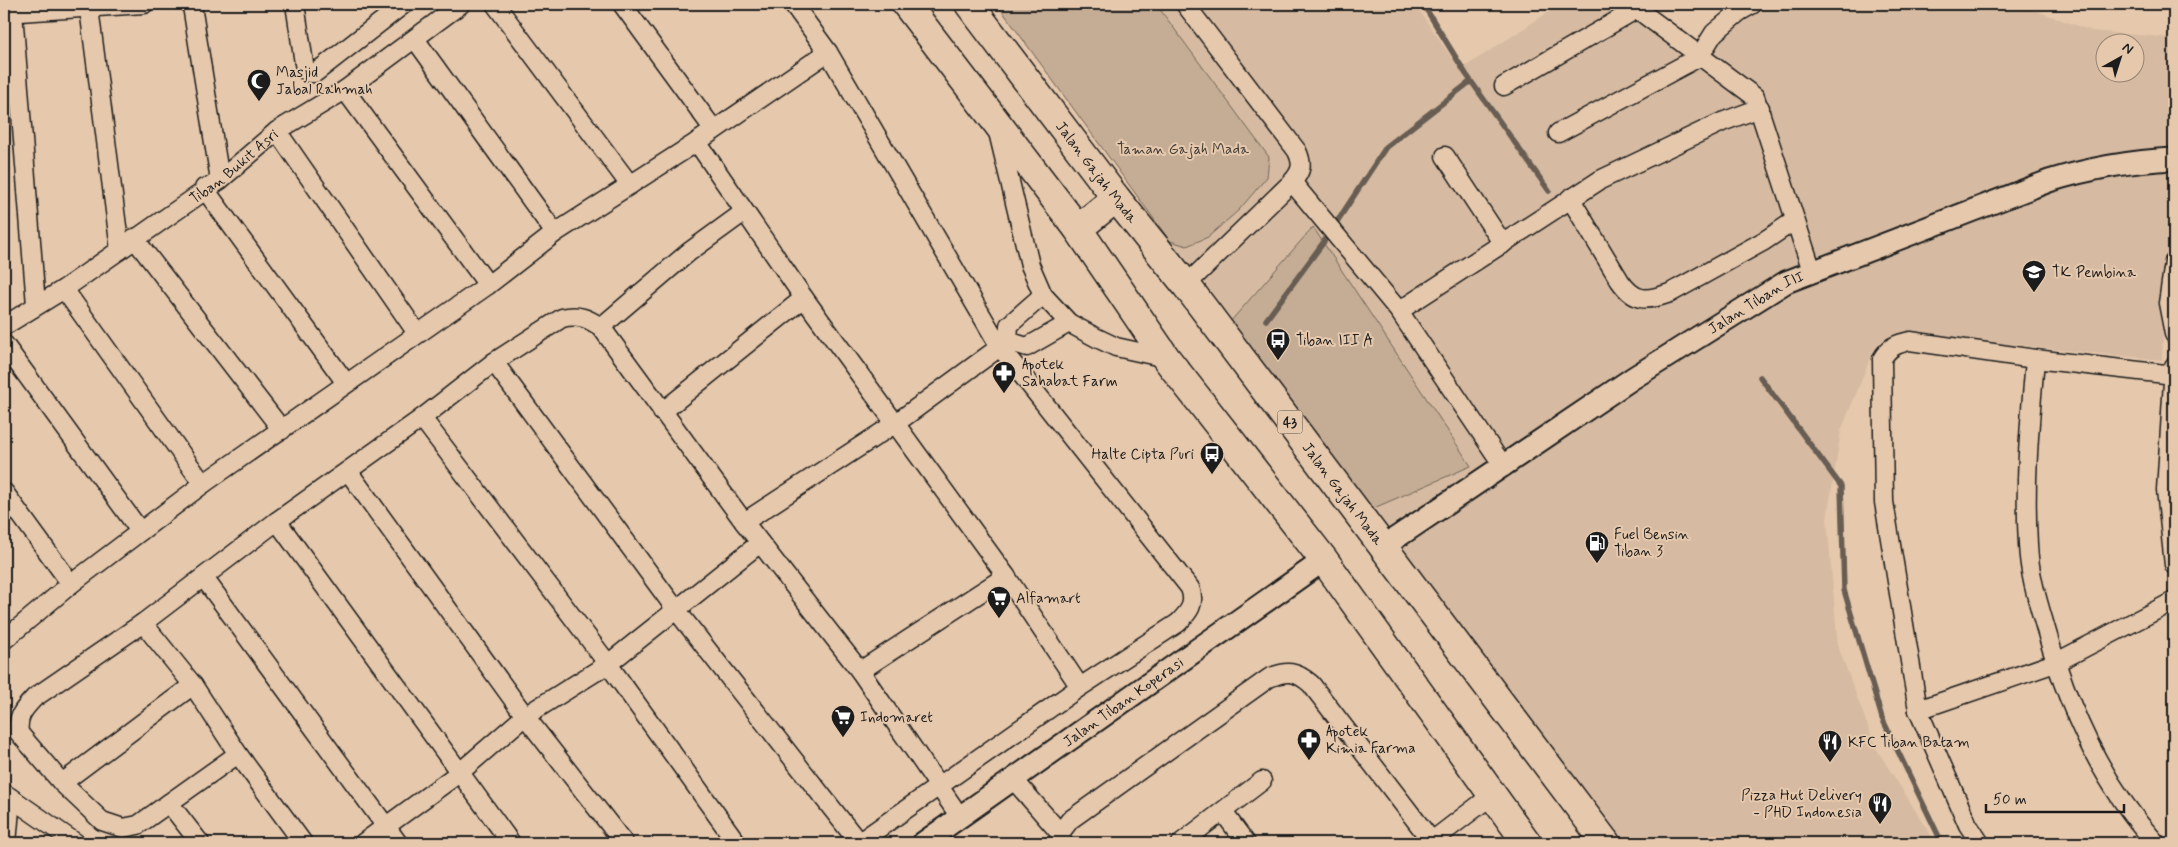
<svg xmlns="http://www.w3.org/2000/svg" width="2178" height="847" viewBox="0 0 2178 847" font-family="Mynerve,sans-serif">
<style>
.built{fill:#d6bba2;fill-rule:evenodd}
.green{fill:#c5ad95;stroke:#706458}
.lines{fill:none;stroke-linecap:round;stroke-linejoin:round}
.stream{stroke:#685d53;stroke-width:5.5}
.minor-casing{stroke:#1c1c1c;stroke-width:21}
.tertiary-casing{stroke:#1c1c1c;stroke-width:25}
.trunk-casing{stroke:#1c1c1c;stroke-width:31}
.minor{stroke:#e6c9ad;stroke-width:18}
.tertiary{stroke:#e6c9ad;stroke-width:21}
.trunk{stroke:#e6c9ad;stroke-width:28}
.labels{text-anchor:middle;stroke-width:4;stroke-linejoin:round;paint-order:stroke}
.shield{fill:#e6c9ad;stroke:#595048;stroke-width:1}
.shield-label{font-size:14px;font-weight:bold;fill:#1c1c1c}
.poi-label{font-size:15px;fill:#1c1c1c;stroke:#e6c9ad;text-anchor:start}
.park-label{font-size:15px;fill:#3e3934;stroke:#e6c9ad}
.street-label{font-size:15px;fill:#1c1c1c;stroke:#e6c9ad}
</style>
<rect width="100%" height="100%" fill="#e6c9ad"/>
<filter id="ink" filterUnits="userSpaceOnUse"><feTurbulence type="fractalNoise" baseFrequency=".02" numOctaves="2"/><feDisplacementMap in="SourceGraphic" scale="10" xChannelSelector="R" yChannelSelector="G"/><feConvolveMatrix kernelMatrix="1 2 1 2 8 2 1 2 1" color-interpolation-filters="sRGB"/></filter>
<g filter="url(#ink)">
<!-- built -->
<path class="built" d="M997,4h418l45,66 101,-66h74l58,56 61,-56h264l74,27 82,7v104h-2l-10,218 -260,-26 -20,7 -11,16 -30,74 -14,88 11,127 38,102 60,95h-325zM2106,42h30v30h-30z"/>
<!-- green -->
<g class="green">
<path d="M997,4h159l113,153 -2,20 -28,33 -31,27 -21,9 -17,-5z"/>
<path d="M1313,227l158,239 -104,45 -137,-189z"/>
</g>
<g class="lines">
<!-- stream -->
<g class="stream">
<path d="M1423,4l43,70 83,117"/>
<path d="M1266,320l57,-77 63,-96 85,-66"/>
<path d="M1760,377l81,109 3,104 38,128 60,125"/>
</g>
<defs>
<g id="minor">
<path d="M190,4l2,2 28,174"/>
<path d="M295,4l10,66 4,3h6l89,-69"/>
<path d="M495,4l135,181"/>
<path d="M622,4l92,126"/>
<path d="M793,4l35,48 172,295 190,241c6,16 -1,24 -12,35l-98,64 -222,156"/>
<path d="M1185,4l112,147c6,13 5,20 -5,31l-106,103"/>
<path d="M1634,4l3,5 118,88 57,174"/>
<path d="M89,8l31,242"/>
<path d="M13,12l23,293"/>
<path d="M4,13l140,-9"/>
<path d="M415,39l140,194"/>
<path d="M1504,86l133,-77"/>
<path d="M345,90l143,195"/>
<path d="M277,131l140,202"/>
<path d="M998,132l32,133 13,30 26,28 28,15 19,9 50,11"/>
<path d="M1558,133l141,-76 15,-24 25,-21 14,-8"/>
<path d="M697,142l107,156 202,278 74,111"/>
<path d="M1445,156l58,88"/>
<path d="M1292,182l107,129 105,156"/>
<path d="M204,188l142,195"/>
<path d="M1570,198l50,83c15,22 27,20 50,12l94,-52 30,-20"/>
<path d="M134,238l148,192"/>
<path d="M2174,262l-6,41 6,31"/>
<path d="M64,289l139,195"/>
<path d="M1399,311l201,-131 122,-58 38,-14"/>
<path id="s1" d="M4,326l60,-37 156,-109 57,-49 68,-41 116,-86"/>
<path d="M601,327l88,-75 55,-40"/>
<path d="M1008,341l19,6 42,-24"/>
<path d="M1008,341l1,-16 34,-30"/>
<path d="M4,344l136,187"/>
<path d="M2035,359c-5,62 -11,123 -7,185 1,29 9,55 17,82 22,79 55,156 111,217"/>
<path d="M494,362l183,249 182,232"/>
<path d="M2174,366l-8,124 8,75"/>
<path d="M662,412l142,-114"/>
<path d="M422,418l186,246 129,179"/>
<path d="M348,471l177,245 99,127"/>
<path d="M4,492l67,92"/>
<path d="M277,521l234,322"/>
<path d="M744,522l152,-99 112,-82"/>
<path d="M204,578l194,265"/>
<path d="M143,623l50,62 45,69 65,89"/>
<path d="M4,640l67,-56 132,-100 285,-199 67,-52 142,-91 131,-90"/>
<path d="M860,671l146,-95"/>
<path d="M1918,710l137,-47 119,-62"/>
<path d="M238,754l-100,71 -15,3 -21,-7 -40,-38 -43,-50c-2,-17 4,-23 15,-35l109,-75 134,-102 145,-103 72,-56 68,-44c16,-4 25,0 39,9l143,195 116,149 100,146"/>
<path d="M1014,780l46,53"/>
<path d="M62,783l131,-98"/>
<path d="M4,793l72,50"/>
<path d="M169,803l31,40"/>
<path d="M1223,812l23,31"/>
<path d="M1432,841l59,-45"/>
<path d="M7,843l4,-45"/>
<path d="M363,843l96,-70 66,-57 83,-52 152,-121"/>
<path d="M1063,843l-3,-10 10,-13 199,-142c18,-8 27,-7 42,6l122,159"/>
<path d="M1181,843l81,-62"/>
<path d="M1980,843l-12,-18 -50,-115 -34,-208 -2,-143c7,-12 14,-15 28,-18l125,18 139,16"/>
</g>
<g id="tertiary">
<path id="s2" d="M1384,546l249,-168 153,-96 263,-101c42,-13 82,-20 125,-22"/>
<path id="s3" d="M923,843l401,-283"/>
</g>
<g id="trunk">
<path d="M906,4l172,225 88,129 158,202 203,283"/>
<path id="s4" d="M969,4l147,194 70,87 420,558"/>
<path d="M1078,229l38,-31"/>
</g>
</defs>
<!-- minor casing -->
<use href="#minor" class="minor-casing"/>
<!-- tertiary casing -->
<use href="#tertiary" class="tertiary-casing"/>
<!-- trunk casing -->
<use href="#trunk" class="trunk-casing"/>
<!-- minor -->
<use href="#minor" class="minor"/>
<!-- tertiary -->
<use href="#tertiary" class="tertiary"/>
<!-- trunk -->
<use href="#trunk" class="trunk"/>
</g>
</g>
<!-- icons -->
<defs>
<symbol id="mosque-pin" viewBox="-11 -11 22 30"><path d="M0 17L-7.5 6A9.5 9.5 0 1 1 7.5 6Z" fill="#1c1c1c" stroke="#e6c9ad"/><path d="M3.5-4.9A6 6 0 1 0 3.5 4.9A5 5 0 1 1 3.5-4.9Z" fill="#fff"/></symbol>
<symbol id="school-pin" viewBox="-11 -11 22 30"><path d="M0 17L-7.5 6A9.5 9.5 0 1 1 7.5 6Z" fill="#1c1c1c" stroke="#e6c9ad"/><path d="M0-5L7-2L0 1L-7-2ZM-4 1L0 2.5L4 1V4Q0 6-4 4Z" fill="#fff"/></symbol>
<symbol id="bus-pin" viewBox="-11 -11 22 30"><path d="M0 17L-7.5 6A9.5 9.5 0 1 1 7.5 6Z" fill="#1c1c1c" stroke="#e6c9ad"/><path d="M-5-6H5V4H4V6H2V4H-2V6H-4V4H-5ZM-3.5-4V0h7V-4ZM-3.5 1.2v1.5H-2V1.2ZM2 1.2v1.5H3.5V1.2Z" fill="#fff"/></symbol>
<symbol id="pharmacy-pin" viewBox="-11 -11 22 30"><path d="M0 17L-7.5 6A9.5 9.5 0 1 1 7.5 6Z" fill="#1c1c1c" stroke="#e6c9ad"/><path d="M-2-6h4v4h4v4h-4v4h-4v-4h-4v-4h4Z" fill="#fff"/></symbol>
<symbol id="fuel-pin" viewBox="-11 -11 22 30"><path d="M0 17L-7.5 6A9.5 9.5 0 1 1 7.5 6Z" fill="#1c1c1c" stroke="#e6c9ad"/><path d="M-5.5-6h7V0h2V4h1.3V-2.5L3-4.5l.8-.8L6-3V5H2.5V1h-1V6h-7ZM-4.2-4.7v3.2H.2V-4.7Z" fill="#fff"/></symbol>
<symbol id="supermarket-pin" viewBox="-11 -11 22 30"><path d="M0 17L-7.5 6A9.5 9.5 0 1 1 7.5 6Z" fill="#1c1c1c" stroke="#e6c9ad"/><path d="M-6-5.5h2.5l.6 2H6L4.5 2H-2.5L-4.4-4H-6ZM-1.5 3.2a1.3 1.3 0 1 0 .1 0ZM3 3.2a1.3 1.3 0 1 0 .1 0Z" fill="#fff"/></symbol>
<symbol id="restaurant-pin" viewBox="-11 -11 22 30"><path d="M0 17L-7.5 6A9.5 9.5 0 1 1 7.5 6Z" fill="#1c1c1c" stroke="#e6c9ad"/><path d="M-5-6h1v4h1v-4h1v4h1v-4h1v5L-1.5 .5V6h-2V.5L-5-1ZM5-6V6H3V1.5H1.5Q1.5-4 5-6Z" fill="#fff"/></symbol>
</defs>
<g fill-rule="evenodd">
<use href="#mosque-pin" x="245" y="67" width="28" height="38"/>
<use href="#school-pin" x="2020" y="258" width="28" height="38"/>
<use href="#bus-pin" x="1264" y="326" width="28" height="38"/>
<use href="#pharmacy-pin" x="990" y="359" width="28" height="38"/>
<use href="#bus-pin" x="1198" y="440" width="28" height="38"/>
<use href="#fuel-pin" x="1583" y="529" width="28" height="38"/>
<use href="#supermarket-pin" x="985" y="584" width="28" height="38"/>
<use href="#supermarket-pin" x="829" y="703" width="28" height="38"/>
<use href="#pharmacy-pin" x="1295" y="726" width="28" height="38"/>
<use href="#restaurant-pin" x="1816" y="728" width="28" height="38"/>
<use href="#restaurant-pin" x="1866" y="790" width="28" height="38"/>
</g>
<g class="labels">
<!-- shield labels -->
<rect class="shield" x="1277.5" y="410.5" width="25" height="23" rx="4"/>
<g class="shield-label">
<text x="1290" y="427">43</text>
</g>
<!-- poi labels -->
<g class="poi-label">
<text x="276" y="77">Masjid<tspan x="276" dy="17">Jabal Rahmah</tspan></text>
<text x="2052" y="277">TK Pembina</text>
<text x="1296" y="345">Tiban III A</text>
<text x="1022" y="369">Apotek<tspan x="1022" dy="17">Sahabat Farm</tspan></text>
<text x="1194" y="459" text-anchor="end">Halte Cipta Puri</text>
<text x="1614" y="539">Fuel Bensin<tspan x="1614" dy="17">Tiban 3</tspan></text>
<text x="1016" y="603">Alfamart</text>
<text x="860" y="722">Indomaret</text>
<text x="1326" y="736">Apotek<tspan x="1326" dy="17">Kimia Farma</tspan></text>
<text x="1848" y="747">KFC Tiban Batam</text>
<text x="1862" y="800" text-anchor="end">Pizza Hut Delivery<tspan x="1862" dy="17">- PHD Indonesia</tspan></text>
</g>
<!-- park labels -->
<g class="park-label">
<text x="1183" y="154">Taman Gajah Mada</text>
</g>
<!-- street labels -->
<g class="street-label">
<text dy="5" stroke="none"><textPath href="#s1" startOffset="280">Tiban Bukit Asri</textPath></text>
<text dy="5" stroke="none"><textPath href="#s4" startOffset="211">Jalan Gajah Mada</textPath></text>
<text dy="5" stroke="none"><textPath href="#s2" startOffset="445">Jalan Tiban III</textPath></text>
<text dy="5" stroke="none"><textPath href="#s4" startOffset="616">Jalan Gajah Mada</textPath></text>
<text dy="5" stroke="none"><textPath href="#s3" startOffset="245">Jalan Tiban Koperasi</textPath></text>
</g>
</g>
<!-- margin -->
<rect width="2178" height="847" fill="none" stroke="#e6c9ad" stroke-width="20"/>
<rect x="10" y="10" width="2158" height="827" fill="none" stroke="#1c1c1c" stroke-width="2" filter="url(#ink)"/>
<!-- north arrow -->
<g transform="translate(2120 58) rotate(39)"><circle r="24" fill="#e6c9ad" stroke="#958473"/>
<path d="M0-4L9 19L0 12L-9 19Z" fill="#1c1c1c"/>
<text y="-8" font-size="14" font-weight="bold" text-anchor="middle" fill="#1c1c1c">N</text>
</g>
<!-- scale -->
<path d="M1986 804v8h138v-8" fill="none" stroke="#1c1c1c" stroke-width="2.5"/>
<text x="1993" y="804" font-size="15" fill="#1c1c1c" stroke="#e6c9ad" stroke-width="4" paint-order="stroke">50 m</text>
</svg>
